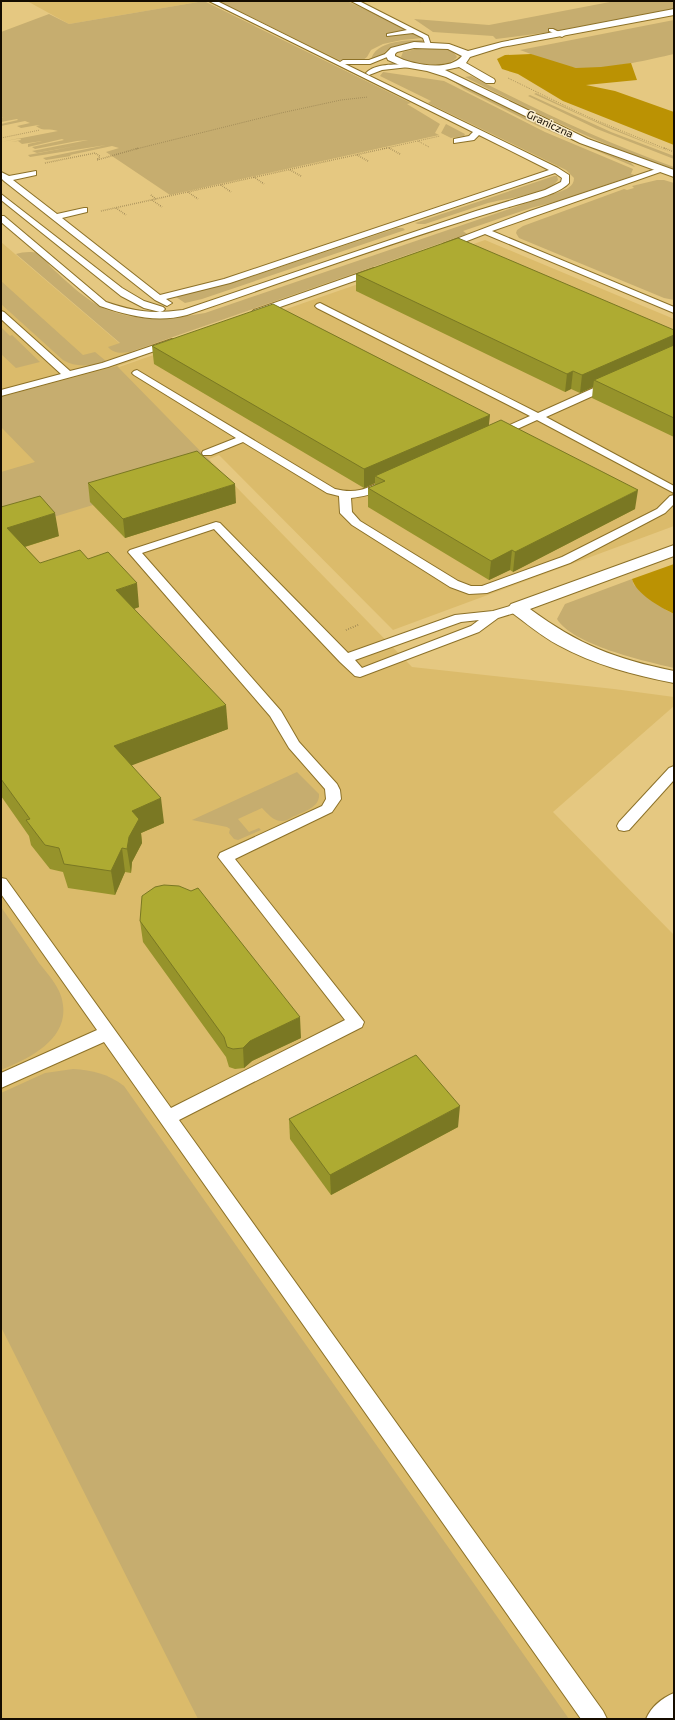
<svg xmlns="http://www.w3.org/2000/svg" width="675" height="1720" viewBox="0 0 675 1720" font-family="'Exo 2',sans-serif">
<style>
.built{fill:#dbbb6b}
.green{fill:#c6ad6f}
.forest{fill:#bb9203}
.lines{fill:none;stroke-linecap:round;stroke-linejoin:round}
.service-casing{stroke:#8c7128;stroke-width:2}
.minor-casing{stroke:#8c7128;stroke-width:2}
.secondary-casing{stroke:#8c7128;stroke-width:2}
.path-far2{stroke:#857146;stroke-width:1;stroke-dasharray:0.5 1.5;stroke-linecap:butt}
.path-far1{stroke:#857146;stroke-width:1.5;stroke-dasharray:0.5 1.5;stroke-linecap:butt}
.path{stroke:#857146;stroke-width:2;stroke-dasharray:0.5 2;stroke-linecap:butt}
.service{fill:#fff;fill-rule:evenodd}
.minor{fill:#fff;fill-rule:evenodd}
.secondary{fill:#fff;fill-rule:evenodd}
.wall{fill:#96932b}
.shaded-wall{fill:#7a7823}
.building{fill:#aeab32;stroke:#7a7823}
.labels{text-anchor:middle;stroke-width:3;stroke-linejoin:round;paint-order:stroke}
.far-street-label{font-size:11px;fill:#140c00;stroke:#f9ebc8}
</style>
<rect width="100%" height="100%" fill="#e5c881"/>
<!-- built -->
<g class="built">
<path d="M27,1h177l-135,23z"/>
<path d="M485,240l189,79v207l-281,104 -174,-175 -10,4 203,208 202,22 60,8v9l-121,106 121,123v784h-673v-1477l137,117 -20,7 1,1z"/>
</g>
<!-- green -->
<g class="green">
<path d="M204,1l207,102 -4,1 33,20 -5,9 4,2 -269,60 -64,-43 13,-4 -7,-2 -42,9 1,1 -25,4 -3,-2 63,-13 -76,12 -2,-2 58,-11 -49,9 -5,-2 56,-11 -11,1 -42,8 -3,-2 32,-7 -2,-1 -34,8v-3l14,-3 -20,3 -4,-3 -7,1 10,-2 -1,-2 -19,4 57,-11c-8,-3 -15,1 -22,-5l4,-1h-2l-17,3 -4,-2 13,-3 -5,-2 -24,5v-2l17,-4 -1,-1 -16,3v-4h2l-2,-1v-85l48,-18 20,10z"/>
<path d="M218,1h129l74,35 2,2 -21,2 -19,4 -12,6 -4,7 -4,3h-24z"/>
<path d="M615,1h59v8l-113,21h-12l2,2 -55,7 -3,-3 -60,-4 -19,-13 75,6z"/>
<path d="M674,20v34c-27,6 -71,17 -98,14 -18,-3 -40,-12 -56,-18z"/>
<path d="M425,40l-3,2 -25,4 -11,5 -3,4 -12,5c4,-20 38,-20 54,-20z"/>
<path d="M421,48c10,0 31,-2 36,9 -8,12 -46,9 -56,0l2,-5z"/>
<path d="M383,72l61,9 101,51 88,37 -2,5 4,1 -76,26 -28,7 -68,23 4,3 -337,118c-9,1 -16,2 -22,-5l12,-4 -104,-89c6,-2 15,-3 21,-1 6,3 11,11 15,15 15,14 37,35 56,42 31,12 65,9 97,3l354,-121c7,-3 15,-5 15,-14l-8,-8 -138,-67 3,-2 -51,-25z"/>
<path d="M471,76c66,34 132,66 203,91v3c-73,-25 -141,-58 -209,-93z"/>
<path d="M450,79l98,50 83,34 4,4 -97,-41 -74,-37z"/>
<path d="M536,93l50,24 88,37 -63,-25 -77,-35z"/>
<path d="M530,95l81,37 63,24v3l-77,-30 -69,-33z"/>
<path d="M446,124l19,10 -1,2 -13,2 -10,-5z"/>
<path d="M554,176h3l1,4c-9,14 -54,19 -70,23 -21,7 -42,14 -63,21h-7l-3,-1z"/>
<path d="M657,180h7l10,3v117l-10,-2 -145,-60 -3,-5 1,-3 6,-4 101,-37 3,1 7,-2 -2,-2z"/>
<path d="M397,228h6l2,2 -203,69 -17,4 -9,-6 65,-17z"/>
<path d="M1,281l82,74 12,-3 11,9c-14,5 -30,7 -43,-1l-62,-56z"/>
<path d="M1,327l9,9 2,-1 28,27 -24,6 -15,-14z"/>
<path d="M117,366l94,96 -12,7 -106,36 -92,28v-61l34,-10 -34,-35v-30z"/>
<path d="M632,579l2,6 32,25 8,4v54c-30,-7 -101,-23 -117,-49l8,-15z"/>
<path d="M297,772l22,22c1,13 -14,17 -24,22 -4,1 -8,5 -12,5 -9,1 -15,-7 -21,-13l-24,11 11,13 10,-4 2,2 -23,10 -4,-1 -5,-6 1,-4 -3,-2 -35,-7z"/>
<path d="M1,907c13,19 26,37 38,56 8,10 18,21 22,33 13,41 -30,62 -60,74z"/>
<path d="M73,1069c20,1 35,5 51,17l445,633h-371l-197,-392v-234l44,-20z"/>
</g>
<!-- forest -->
<g class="forest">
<path d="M531,54l45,14 25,-1 30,-4 6,17 -51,5 29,6 59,21v33l-111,-44 -45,-27 -16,-5 -5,-10 8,-4z"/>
<path d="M674,564v50c-14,-7 -38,-20 -42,-35z"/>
</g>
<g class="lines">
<defs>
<g id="service">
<path d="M209,1h8l123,61 3,-2h26l19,-7h4v2l-22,9h-25l213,104 11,7v8c-11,13 -56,22 -73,28 -104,31 -206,69 -309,104 -30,8 -58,1 -87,-9l-99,-84v-6h3l102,86c30,10 45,12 77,8l293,-99 69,-21 16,-8 1,-4 -7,-5 -325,110 -64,16 6,4 -5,3 -12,-6 -151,-119 -3,-3v-6l8,4 27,-5v4l-23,5 44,34 27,-6h3v4l-25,6 98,77 64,-16 325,-109 -70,-35 -5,5 -20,3v-4l15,-3 4,-4z"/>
<path d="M351,1h8l69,35 3,9 -5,1 -3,-8 -10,-5 -26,3v-2l20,-4z"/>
<path d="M549,29h4l12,6 -3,2 -13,-6z"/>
<path d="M407,64l3,2 -1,1 -27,3 -13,5 -3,-2c10,-10 28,-8 41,-9z"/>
<path d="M659,168h6l1,2 -174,61 182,76v6l-189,-79 -36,14h-6l-1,-2 1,-2 87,-33z"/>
<path d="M1,194l121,94 22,13 19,6 2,2 -2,2 -3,1 -16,-4 -23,-12 -120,-96z"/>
<path d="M374,268l3,1 1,2 -1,2 -117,41 -3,1 -5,-3 2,-2z"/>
<path d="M320,303l218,110 69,-31h8l1,2 -1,2 -69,31 128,69v7l-137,-73 -37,17h-8l-1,-2 1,-2 38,-17 -213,-108 -2,-2 2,-2z"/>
<path d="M1,311l3,1 66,59 32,-8 67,-23 3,-1 5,3 -2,2 -67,23 -107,29v-6l60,-16 -60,-55z"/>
<path d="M137,370l198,119c8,2 17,3 25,1 10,-2 21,-11 31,-8l2,2c-7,8 -32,13 -42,14l1,14 8,9 98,60 13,5h11l80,-29 95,-48 13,-13 4,-1v9l-9,9 -95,50 -83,30 -18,1 -19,-7 -98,-62 -12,-12 -1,-17 -12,-3 -84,-51 -32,13h-8l-1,-2 1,-2 33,-13 -102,-63 -2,-2 2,-2z"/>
<path d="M216,522l4,1 128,130 107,-38 38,-4 24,-7 4,1 2,3 -2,3 -23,7 -19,14 -119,45 -5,-1 -15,-14 -126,-133 -72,24 139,158 18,31 38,42 3,6 1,9 -9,13 -97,47 129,163 -2,5 -183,93 424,591 4,8h-26l-477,-677 -103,46v-15l96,-43 -96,-136v-16l5,1 165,229 174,-88 -127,-163 2,-4 102,-47 4,-7 -1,-10 -36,-41 -19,-32 -142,-164 2,-2zM479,620l-8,6 -109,42 -7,-8 106,-38z"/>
<path d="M674,766v14l-45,50 -5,1 -5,-1 -2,-4 2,-4 50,-54z"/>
<path d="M674,1693v26h-28c5,-12 16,-21 28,-26z"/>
</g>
<path id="minor" d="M674,545v11l-144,53c49,36 85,50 144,62v12c-40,-8 -80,-18 -116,-38 -17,-9 -32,-22 -47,-33l-3,-4 3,-4z"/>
<path id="secondary" d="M674,9v6l-172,32 -32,10 -4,6 28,16 1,2 -1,2h-8l-27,-16 -14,3 143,69 86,31v7l-94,-34 -134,-66 -19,-6 -23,-4 -16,-7 -3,-6 6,-6 23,-6 35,2 19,7 34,-9zM414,48l34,1 14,7c-13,16 -50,9 -67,0v-2l2,-2z"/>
</defs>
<!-- service casing -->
<use href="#service" class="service-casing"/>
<!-- minor casing -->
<use href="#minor" class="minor-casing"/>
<!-- secondary casing -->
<use href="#secondary" class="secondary-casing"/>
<!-- path-far2 -->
<g class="path-far2">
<path d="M417,1l4,1"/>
<path d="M508,78l80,39 78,32"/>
<path d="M1,138l39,-8"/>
<path d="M418,141l11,6"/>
<path d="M389,148l1,1"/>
<path d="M136,149l145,-36 60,-13 27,-3"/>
<path d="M382,149l58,-13"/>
</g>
<!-- path-far1 -->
<g class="path-far1">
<path d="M389,148l11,6"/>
<path d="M664,148l10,4"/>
<path d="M357,155l11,6"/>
<path d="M45,163l50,-10 5,3 -3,4 42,-12"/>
<path d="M290,170l11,6"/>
<path d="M254,177l10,7"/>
<path d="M221,185l10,7"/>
<path d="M188,192l10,7"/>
<path d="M151,195l5,4"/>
<path d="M152,200l10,7"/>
<path d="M116,208l10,7"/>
<path d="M101,211l286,-63"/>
</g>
<!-- path -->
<path class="path" d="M346,630l12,-5"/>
<!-- service -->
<use href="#service" class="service"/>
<!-- minor -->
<use href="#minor" class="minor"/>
<!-- secondary -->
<use href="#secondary" class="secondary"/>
</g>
<!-- wall -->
<g class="wall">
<path d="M356,274l318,56v107l-82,-39 1,-11 -13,6 -9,-4 -6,3 -209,-101z"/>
<path d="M152,346l337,80 146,83 -122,63 -3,-2 -21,10 -121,-73v-19l7,-3v-2l-11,5 -210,-124z"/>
<path d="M88,483l148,20 -111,35 -35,-36z"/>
<path d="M1,507l58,29 -34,11 15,16 48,-4 51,48 -5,2 94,120 -97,36 33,58 -23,10 1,10 -10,19 -1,11 -6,-1 -10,23 -47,-7 -5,-16 -13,-3 -19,-24 -2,-9 -28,-40z"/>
<path d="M140,921l161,117 -49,23 -8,7 -9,1 -6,-2 -3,-10 -83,-115z"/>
<path d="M289,1119l169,8 -127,68 -41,-56z"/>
</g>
<!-- shaded-wall -->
<g class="shaded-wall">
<path d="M1,205l1,9 -1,1z"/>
<path d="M674,335v17l-80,28 -1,7 -13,6 2,-18z"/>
<path d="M573,371l-2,18 -6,3 2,-18z"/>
<path d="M490,415l-2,18 -113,43v7l-11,5v-19z"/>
<path d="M235,484l1,19 -111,35 -2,-19z"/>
<path d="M638,490l-3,19 -122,63 2,-20z"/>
<path d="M55,513l4,23 -48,15 -4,-23z"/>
<path d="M512,550l-2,20 -21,10 2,-19z"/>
<path d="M137,583l2,24 -20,7 -3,-24z"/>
<path d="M226,705l2,24 -111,42 -3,-25z"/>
<path d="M161,798l3,25 -23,10 1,10 -10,19 -1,11 -4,-24 5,-38z"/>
<path d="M122,848l3,24 -10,23 -4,-24z"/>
<path d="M300,1017l1,21 -49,23 -8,7 -1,-20 7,-7z"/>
<path d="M460,1106l-2,21 -127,68 -1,-20z"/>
</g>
<!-- building -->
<g class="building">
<path d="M458,238l216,92v5l-92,40 -9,-4 -6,3 -211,-100z"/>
<path d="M273,304l217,111 -126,54 -212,-123z"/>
<path d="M674,345v73l-80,-38z"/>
<path d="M501,420l137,70 -123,62 -3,-2 -21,11 -123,-73 17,-7 -10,-5z"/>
<path d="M197,451l38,33 -112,35 -35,-36z"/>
<path d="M40,496l15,17 -48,15 33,35 40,-13 8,9 20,-7 29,31 -21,7 110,115 -112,41 47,52 -29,13 7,8 -10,18 -2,12 -5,-1 -11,23 -47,-7 -5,-16 -14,-3 -19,-25 4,-1 -29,-40v-272z"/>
<path d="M164,885l15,1 12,5 7,-3 102,129 -50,24 -7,7 -10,1 -6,-2 -3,-10 -84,-116 2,-25 13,-9z"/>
<path d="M416,1055l44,51 -130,69 -41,-56z"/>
</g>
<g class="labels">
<!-- far-street labels -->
<g class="far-street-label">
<text transform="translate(550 124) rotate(25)" y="4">Graniczna</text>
</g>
</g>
<!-- border -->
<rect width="675" height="1720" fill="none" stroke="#140c00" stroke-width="4"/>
</svg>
